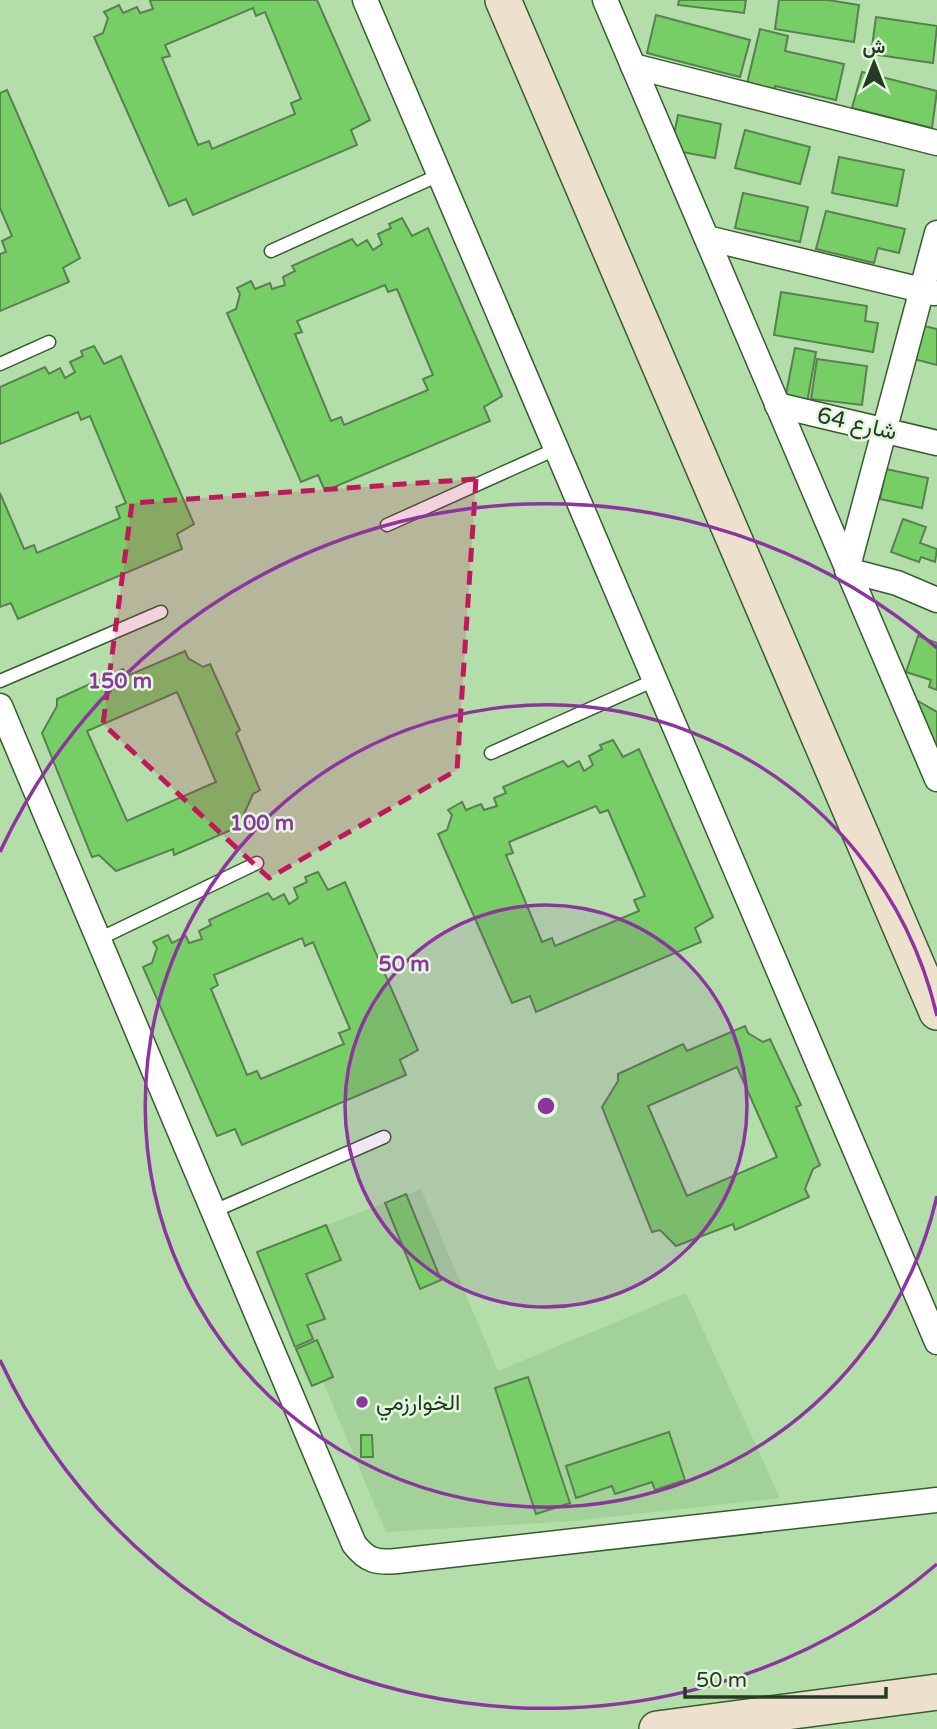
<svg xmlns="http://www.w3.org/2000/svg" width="937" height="1729" viewBox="0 0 937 1729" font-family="'Varela Round',Vazirmatn,sans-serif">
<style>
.built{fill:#a3d299}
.building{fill:#78ce66;stroke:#598051;stroke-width:2;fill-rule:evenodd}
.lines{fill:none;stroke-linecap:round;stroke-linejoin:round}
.lane-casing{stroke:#365c2f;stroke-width:15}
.street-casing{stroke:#365c2f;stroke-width:27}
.secondary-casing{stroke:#365c2f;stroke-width:38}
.lane{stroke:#fff;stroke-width:12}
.street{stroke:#fff;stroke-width:24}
.secondary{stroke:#ede1cd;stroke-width:35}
.marked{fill:#c2185b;fill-opacity:0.2;stroke:#c2185b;stroke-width:5;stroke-dasharray:14 9;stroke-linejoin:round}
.ring{fill:none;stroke:#8e34a0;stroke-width:3.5}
.poi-dot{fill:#8e34a0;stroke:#e2f8de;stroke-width:2.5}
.labels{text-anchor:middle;stroke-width:5;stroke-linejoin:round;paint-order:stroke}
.street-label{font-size:23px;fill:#283925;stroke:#e2f8de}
.poi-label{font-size:23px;fill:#283925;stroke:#e2f8de;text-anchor:start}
.centre{fill:#8e34a0;stroke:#e2f8de;stroke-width:3.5}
.ring-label{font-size:21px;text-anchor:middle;font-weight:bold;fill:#8e34a0;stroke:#e2f8de;stroke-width:5;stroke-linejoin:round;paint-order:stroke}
</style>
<rect width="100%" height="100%" fill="#b3deaa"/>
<!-- built -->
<path class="built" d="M421,1189l77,182 188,-78 94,205 -205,23 -189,11 -119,-284z"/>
<!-- building -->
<g class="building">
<path d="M153,0h164l53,120 -19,10 6,15 -164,70 -7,-16 -17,7 -75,-169 9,-4 5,-15 -4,-6 15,-7 4,8 14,-6 3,6 13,-4 -3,-8zM253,8l3,8 9,-4 36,87 -10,4 4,11 -83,35 -3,-8 -11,4 -36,-87 8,-2 -5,-11z"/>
<path d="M679,0h67l-2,13 -66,-8z"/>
<path d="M779,0h49l31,5 -5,37 -79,-13z"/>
<path d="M656,15l94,25 -10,37 -93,-24z"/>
<path d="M876,17l61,9 -4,37 -62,-9z"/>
<path d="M760,29l28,7 -3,15 59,13 -8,36 -61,-14 -3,12 -27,-6z"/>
<path d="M862,72l75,19 -5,37 -80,-20z"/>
<path d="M7,90l73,168 -17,10 6,14 -69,29v-57l6,-2 -4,-11 10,-5 -12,-28v-115z"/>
<path d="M678,115l43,9 -6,34 -44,-8z"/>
<path d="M745,130l65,17 -10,37 -65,-16z"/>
<path d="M839,157l65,13 -7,36 -65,-13z"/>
<path d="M743,193l65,14 -8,35 -65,-14z"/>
<path d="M826,211l79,18 -6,24 -21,-5 -4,15 -58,-14z"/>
<path d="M402,218l10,18 16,-8 74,168 -18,11 6,14 -165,70 -7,-16 -17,7 -74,-169 9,-4 4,-15 -3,-6 14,-7 4,8 15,-6 2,6 13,-4 -2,-8 12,-6 -3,-5 60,-27 5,7 10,-6 6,10 9,-6 -4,-10 13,-6 -2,-4zM385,285l3,7 9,-3 36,86 -10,4 5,11 -84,35 -3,-8 -10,4 -36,-87 7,-2 -5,-11z"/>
<path d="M781,292l86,14 -2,15 13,2 -5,29 -99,-17z"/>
<path d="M924,326l13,3v36l-23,-6z"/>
<path d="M94,346l10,18 17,-8 73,168 -17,10 5,15 -164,70 -7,-16 -11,4v-114l24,56 10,-4 3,8 83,-35 -4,-11 10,-4 -36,-87 -9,4 -3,-8 -78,32v-57l45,-20 4,7 11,-6 5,10 10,-6 -5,-10 13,-6 -2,-5z"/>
<path d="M795,348l21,4 -9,51 -22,-4z"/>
<path d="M817,359l50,7 -5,39 -51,-6z"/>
<path d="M886,469l42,9 -6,30 -42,-9z"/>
<path d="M903,519l23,8 -6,16 17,6 -2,13 -14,-5 -2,5 -28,-10z"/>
<path d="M918,636l19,7v47l-8,-3 2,-7 -25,-8z"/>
<path d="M185,651l3,7 15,9 7,-3 30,66 -4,3 24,57 -7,4 -9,20 5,8 -75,33 -1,-6 -57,22 -17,-16 -7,2 -50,-124 15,-27v-7l66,-30 4,7zM177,692l39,90 -89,39 -40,-90z"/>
<path d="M916,700l21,12v53z"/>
<path d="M613,740l10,17 16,-8 74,168 -18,11 6,14 -165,70 -6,-16 -18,7 -74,-169 9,-4 5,-15 -4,-5 14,-8 4,8 15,-6 3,6 13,-4 -3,-8 12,-5 -3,-6 60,-26 5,6 11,-6 5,10 9,-6 -4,-9 13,-7 -2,-4zM596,806l4,7 8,-3 37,86 -11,4 5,11 -84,35 -3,-8 -10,4 -36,-87 7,-2 -4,-11z"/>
<path d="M318,872l10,18 17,-8 73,168 -18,10 6,15 -164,70 -7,-16 -18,7 -74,-169 9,-4 5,-15 -4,-6 15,-7 4,8 14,-7 3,7 13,-4 -3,-8 12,-6 -2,-5 59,-27 5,7 11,-6 5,10 9,-6 -4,-10 13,-6 -2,-5zM302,938l3,8 8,-4 37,87 -11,4 5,11 -83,35 -4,-8 -10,4 -36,-86 7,-4 -4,-10z"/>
<path d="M745,1026l3,7 15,9 7,-3 31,66 -5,2 24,58 -7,4 -8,20 4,8 -74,33 -2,-6 -57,22 -16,-16 -8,2 -50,-125 16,-26v-7l65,-30 4,7zM737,1067l40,90 -90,39 -39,-90z"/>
<path d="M406,1194l35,86 -21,9 -35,-86z"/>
<path d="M326,1225l15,35 -35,14 19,45 -18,6 6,14 -18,8 -38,-95z"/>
<path d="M317,1340l16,37 -21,9 -16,-37z"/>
<path d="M528,1377l42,126 -34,11 -41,-126z"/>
<path d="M669,1432l16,48 -30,10 -3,-8 -37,12 -3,-8 -36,12 -10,-32z"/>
<path d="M361,1435h11l1,22h-12z"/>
</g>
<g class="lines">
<defs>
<g id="lane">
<path d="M271,251l168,-76"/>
<path d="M0,364l49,-22"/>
<path d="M387,525l169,-76"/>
<path d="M0,681l161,-69"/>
<path d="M491,753l164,-73"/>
<path d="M99,939l158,-76"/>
<path d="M214,1211l170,-74"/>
</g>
<g id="street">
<path d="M365,0l572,1342"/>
<path d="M605,0l332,779"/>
<path d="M633,66l304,77"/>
<path d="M937,233l-90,337 50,13 40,17"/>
<path d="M707,238l227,55"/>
<path d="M777,405l160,38"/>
<path d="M0,706l354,838c13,17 23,19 43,17l540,-61"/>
</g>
<g id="secondary">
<path d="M503,0l434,1012"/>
<path d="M657,1729l280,-37"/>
</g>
</defs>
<!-- lane casing -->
<use href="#lane" class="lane-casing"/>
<!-- street casing -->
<use href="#street" class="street-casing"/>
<!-- secondary casing -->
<use href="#secondary" class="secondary-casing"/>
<!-- lane -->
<use href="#lane" class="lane"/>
<!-- street -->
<use href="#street" class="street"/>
<!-- secondary -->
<use href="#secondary" class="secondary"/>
</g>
<!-- marked area -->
<path class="marked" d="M476,479l-19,291 -188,108 -166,-154 29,-221z"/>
<!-- distance rings -->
<circle cx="546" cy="1106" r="201" fill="#8e34a0" fill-opacity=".12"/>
<g class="ring">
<circle cx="546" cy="1106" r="201"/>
<path d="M937 1196A401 401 0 1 1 937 1016"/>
<path d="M937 1564A602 602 0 0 1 0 1360M0 852A602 602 0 0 1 937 648"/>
</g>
<!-- markers -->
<circle class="poi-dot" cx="362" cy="1402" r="7"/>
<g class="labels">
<!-- street labels -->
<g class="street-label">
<text transform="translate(857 423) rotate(13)" y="8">شارع 64</text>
</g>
<!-- poi labels -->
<g class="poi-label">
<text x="376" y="1410">الخوارزمي</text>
</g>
</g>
<circle cx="546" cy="1106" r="10" class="centre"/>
<g class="ring-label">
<text x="120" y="688">150 m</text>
<text x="262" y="830">100 m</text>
<text x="404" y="971">50 m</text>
</g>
<!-- north arrow -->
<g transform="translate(874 63)" stroke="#e2f8de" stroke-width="5" paint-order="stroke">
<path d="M0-5L12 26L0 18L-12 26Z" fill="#283925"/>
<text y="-10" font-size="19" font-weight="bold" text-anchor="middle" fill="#283925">ش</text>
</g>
<!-- scale -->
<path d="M685 1687v10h201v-10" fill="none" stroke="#283925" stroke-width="3.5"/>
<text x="696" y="1687" font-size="21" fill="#283925" stroke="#e2f8de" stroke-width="5" paint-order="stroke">50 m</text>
</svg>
